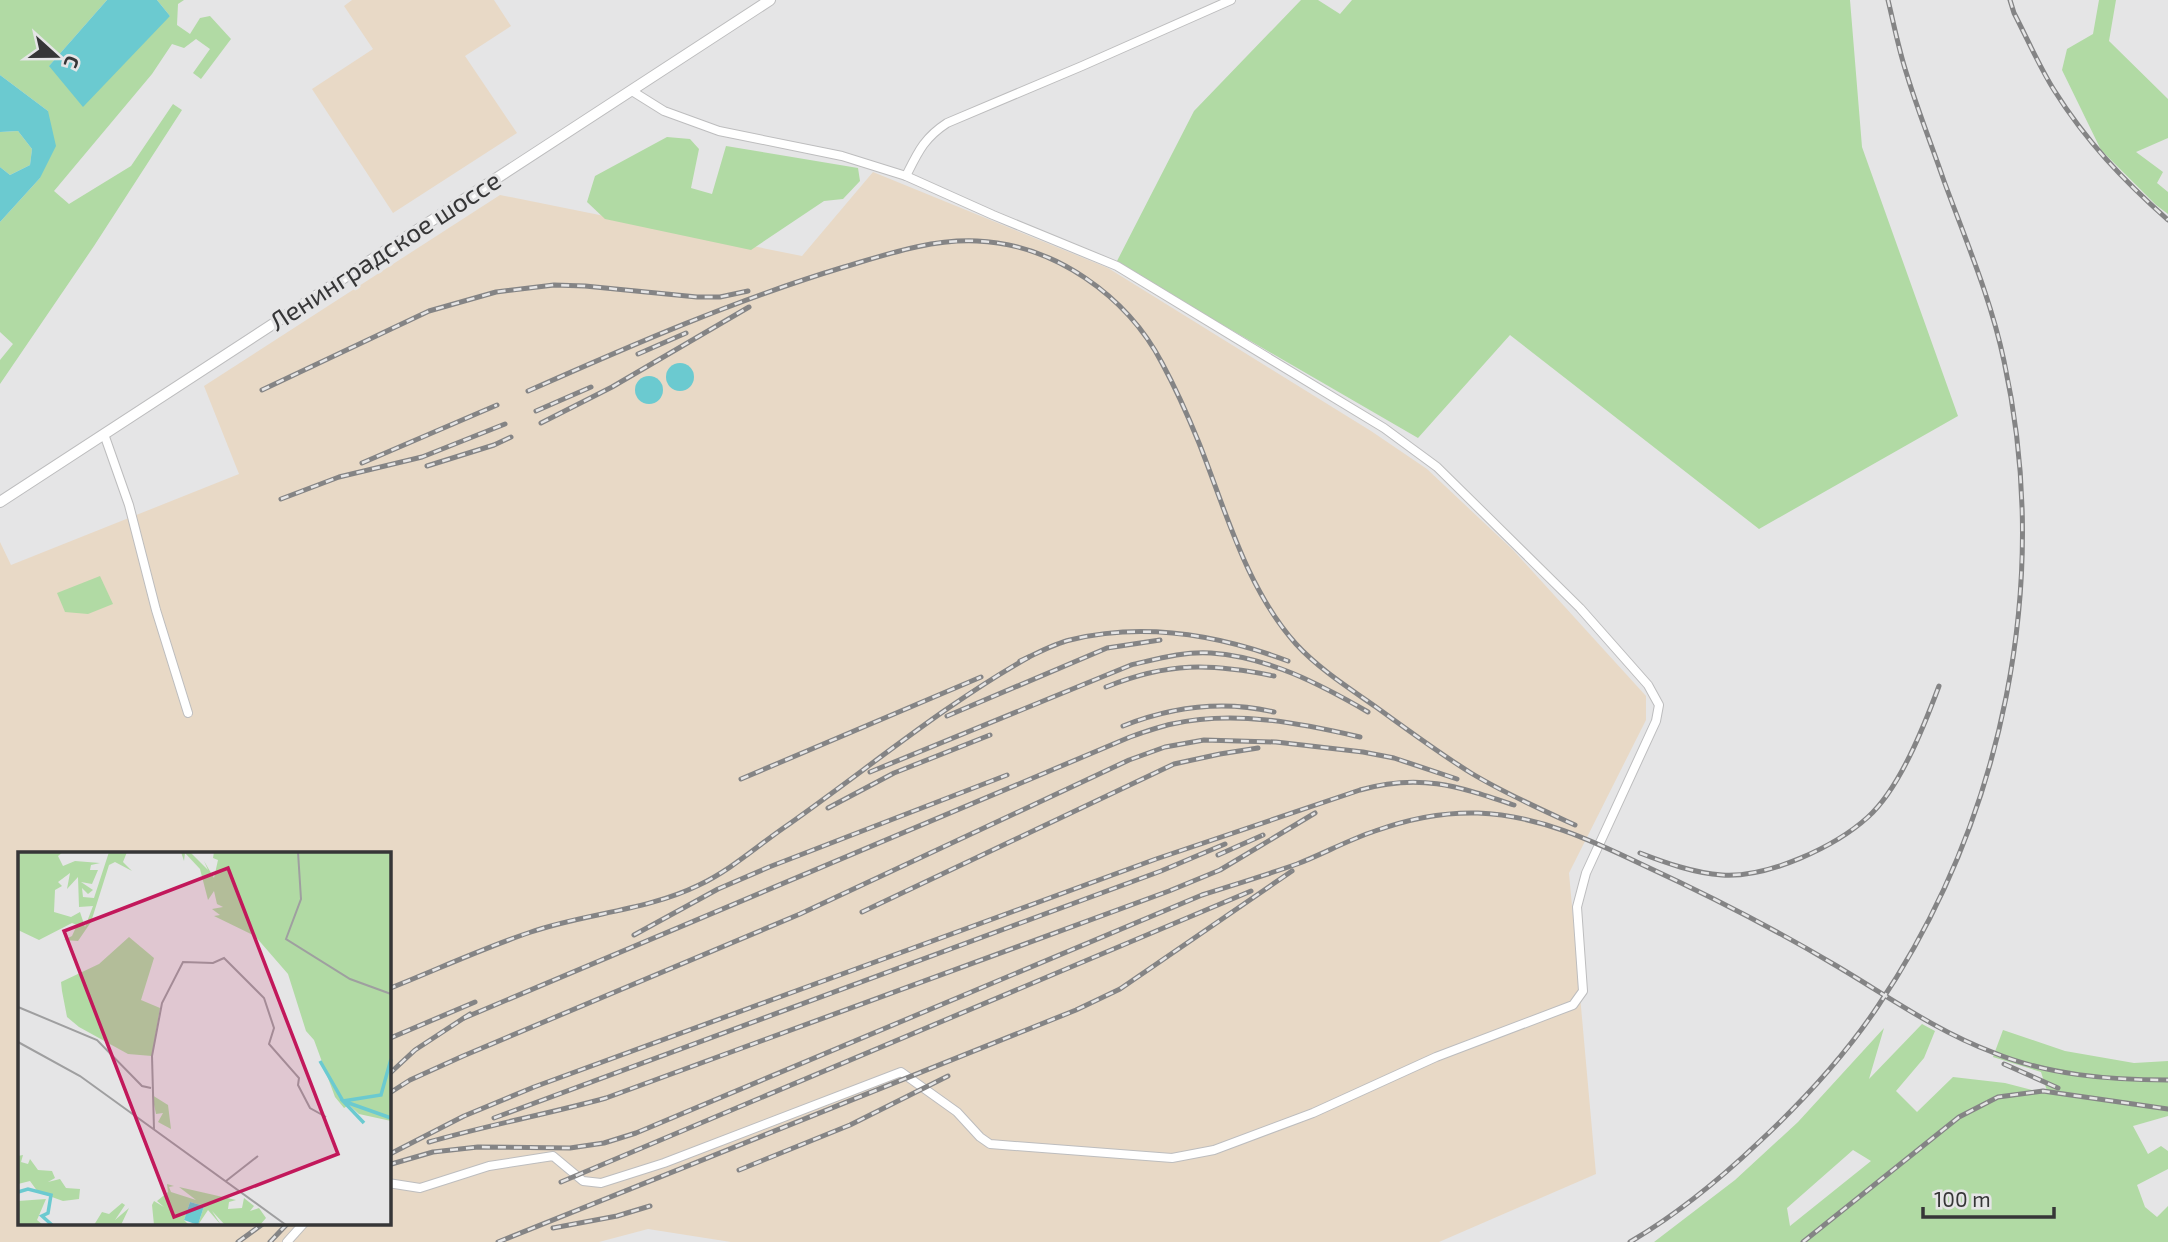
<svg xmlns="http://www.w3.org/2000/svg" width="2168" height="1242" viewBox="0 0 2168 1242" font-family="'Exo 2',sans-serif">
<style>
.industrial{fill:#e8d9c6;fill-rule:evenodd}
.green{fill:#b1daa4;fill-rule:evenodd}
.water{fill:#6bcad0}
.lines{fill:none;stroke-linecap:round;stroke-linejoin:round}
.street-casing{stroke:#bdbdbe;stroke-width:10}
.secondary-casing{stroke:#bdbdbe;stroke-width:12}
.street{stroke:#fff;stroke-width:8}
.secondary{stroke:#fff;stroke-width:10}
.rail-casing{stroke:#848485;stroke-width:5}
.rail{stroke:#e5e5e6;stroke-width:2.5;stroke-dasharray:8;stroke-linecap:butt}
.labels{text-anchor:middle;stroke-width:6;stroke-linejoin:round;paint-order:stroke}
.street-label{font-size:26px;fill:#363637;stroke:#e5e5e6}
.inset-river{fill:none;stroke:#6bcad0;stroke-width:3.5}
.inset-road{fill:none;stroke:#9f9fa0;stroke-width:2}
.view{fill:#c2185b;fill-opacity:0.15;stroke:#c2185b;stroke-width:3.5}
.inset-edge{fill:none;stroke:#363637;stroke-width:3.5}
</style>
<rect width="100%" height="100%" fill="#e5e5e6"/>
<!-- industrial -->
<g class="industrial">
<path d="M352,0h142l17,26 -46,30 52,77 -124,80 -81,-124 61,-40 -29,-43z"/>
<path d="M873,172l235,96 263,163 56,38 86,81 133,146v24l-77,153 27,301 -157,68h-708l-83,-13 -49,13h-599v-700l11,23 228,-91 -35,-88 296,-191 302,61zM19,853h369v370h-369z"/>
</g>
<!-- green -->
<g class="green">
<path d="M0,0h107l-58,66 121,-50 -13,-16h27l-6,4 -1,21 13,9 10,-16 10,-2 21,23 -30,40 -8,-6 17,-24 -14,-10 -12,9 -12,-4 -20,30 -98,117 15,13 62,-38 42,-62 9,6 -88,136 -94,138v-24l13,-16 -13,-12v-110l40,-44 8,-67 -48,-36z"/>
<path d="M1301,0h17l22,14 12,-14h498l12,147 96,269 -199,113 -249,-194 -92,103 -302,-175 78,-152z"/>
<path d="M2099,0h17l-7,41 59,58v39l-32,14 27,20 -6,11 11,9v22l-12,-9 -55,-55 -39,-80 5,-21 26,-15z"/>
<path d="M18,131l14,18 -2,16 -20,10 -10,-8v-35z"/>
<path d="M667,137l23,2 9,10 -8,39 21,6 14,-48 132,22 2,13 -17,18 -19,2 -73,49 -146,-31 -18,-17 8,-26z"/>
<path d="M100,576l13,28 -25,10 -23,-2 -8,-19z"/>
<path d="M1922,1024l13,7 -11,27 -28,33 21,21 36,-35 52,6 43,11 -7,-22 -48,-15 10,-27 62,21 69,12 34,-2v55l-35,10 15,28 13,-8 7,5v18l-31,16 8,22 12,10 11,-11v36h-514l81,-62 63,-58 86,-94 -15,51zM1853,1150l18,11 -81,65 -3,-18z"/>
</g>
<!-- water -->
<g class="water">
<path d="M107,0h50l13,16 -87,91 -34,-41z"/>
<path d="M0,75l48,36 8,35 -16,32 -40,44v-55l10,8 20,-10 2,-16 -14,-18 -18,1z"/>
<circle cx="680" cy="377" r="14"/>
<circle cx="649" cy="390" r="14"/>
</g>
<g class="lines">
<defs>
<g id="street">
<path d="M906,176c12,-24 18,-38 41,-53l135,-57 149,-66"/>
<path d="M104,434l25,71 27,105 32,103"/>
<path d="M388,1183l32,5 69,-22 64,-10 30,25 18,2 63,-20 237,-91 56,40 23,25 10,7 182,14 42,-8 99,-37 123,-56 137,-52 10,-14 -6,-84 9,-34 70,-152 3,-16 -11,-20 -68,-77 -143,-141 -53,-39 -267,-162 -124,-51 -87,-39 -64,-20 -123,-25 -55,-20 -32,-20"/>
<path d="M287,1242l17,-19"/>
</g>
<path id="secondary" d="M0,502l770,-502"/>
</defs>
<!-- street casing -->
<use href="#street" class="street-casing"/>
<!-- secondary casing -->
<use href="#secondary" class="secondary-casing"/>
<!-- street -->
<use href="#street" class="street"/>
<!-- secondary -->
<use href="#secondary" class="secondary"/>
<defs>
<g id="rail">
<path d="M2010,0l4,13c13,25 25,53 40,77 32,51 69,90 114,130"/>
<path d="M638,354l48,-21"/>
<path d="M262,390l167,-79 67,-19 58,-7 31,1 112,11h23l28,-6"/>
<path d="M528,391c104,-46 207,-91 316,-124 44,-13 87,-28 133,-26 77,3 150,55 185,122 14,26 26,53 37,80 27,68 47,145 97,201 23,25 53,44 80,63 32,23 63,46 95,66 33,20 69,36 104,52"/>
<path d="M536,411l55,-24"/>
<path d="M541,423l71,-36 137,-80"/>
<path d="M362,463l135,-58"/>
<path d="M427,466l67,-21 17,-8"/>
<path d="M281,499l58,-22 83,-20 83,-33"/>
<path d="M1020,661c16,-7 33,-17 50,-21 73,-18 149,-5 218,21"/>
<path d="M1106,687c62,-25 104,-24 168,-11"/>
<path d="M947,716l160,-68 53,-8"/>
<path d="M1123,726c48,-19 99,-26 151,-14"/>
<path d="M870,772l261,-107c26,-6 54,-14 80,-12 57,4 109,31 157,59"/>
<path d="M741,779l240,-102"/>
<path d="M828,808l66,-35 96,-38"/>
<path d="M1640,853c26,10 54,20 82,22 46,3 113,-28 146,-58 32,-29 56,-91 71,-131"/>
<path d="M1218,855l45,-20"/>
<path d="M862,912l312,-148 46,-10 38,-6"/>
<path d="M634,935l84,-46 51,-22 238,-92"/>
<path d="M388,989c48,-19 95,-41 143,-57 55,-19 115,-21 168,-47 30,-14 56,-37 83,-56 83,-58 160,-123 247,-172"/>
<path d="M464,1018l666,-281c14,-5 28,-10 42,-13 63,-14 127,-1 188,13"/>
<path d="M388,1039l87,-37"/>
<path d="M2004,1064l54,24"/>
<path d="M388,1075l27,-25 55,-36"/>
<path d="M388,1094l22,-14 53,-24 337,-142 329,-154 36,-13 39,-7 72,2 87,10 31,6 63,21"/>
<path d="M494,1118l667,-247 64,-27"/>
<path d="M429,1142c59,-17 119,-28 177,-44l563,-207 51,-21 95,-57"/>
<path d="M388,1155l76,-39 70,-29 622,-228 204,-69c60,-17 97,-4 154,15"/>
<path d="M388,1165l45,-13 45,-5 92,1 34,-5 32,-10 566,-238c31,-10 64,-20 95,-31 26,-10 51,-24 78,-33 33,-12 68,-19 103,-18 59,2 113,27 165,52 65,30 130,63 192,100 51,30 101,66 157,87 55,23 117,28 176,28"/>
<path d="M739,1170l111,-45 98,-49"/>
<path d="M561,1182l690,-291"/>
<path d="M553,1228l64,-12 33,-10"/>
<path d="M238,1242l26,-19"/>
<path d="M270,1242l18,-19"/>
<path d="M498,1242l578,-232 44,-21 172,-118"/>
<path d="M1630,1242c46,-27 89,-62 128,-99 44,-41 86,-86 120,-137 126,-187 174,-424 126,-645 -13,-62 -38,-120 -60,-180 -12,-35 -26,-70 -37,-106 -8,-24 -13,-50 -19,-75"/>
<path d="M1803,1242l156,-125 39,-20 45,-6 125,18"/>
</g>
</defs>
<!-- rail casing -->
<use href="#rail" class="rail-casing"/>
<!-- rail -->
<use href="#rail" class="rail"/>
</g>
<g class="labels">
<!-- street labels -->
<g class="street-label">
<text transform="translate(385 251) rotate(-33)" y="9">Ленинградское шоссе</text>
</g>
</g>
<!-- overview -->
<g transform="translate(18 852)">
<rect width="373" height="373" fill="#e5e5e6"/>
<path d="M0,0h45l-5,4 5,10 12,-5 25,2 -9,2 -1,5h8l-6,14 -11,-2 12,8 -5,4 -6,-6 1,9 11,1 15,-46h18l-4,10 9,9 -17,-9 -6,3 -18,57 -13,19 -14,-1 8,-4 5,-11 -5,-2 -33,17 -21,-10zM52,21l-3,16 11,-12 1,30 14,-1 -8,21 -5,-15 -9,5 -17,-5 1,-22 7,-4 -4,-4zM163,0h9l18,18 -4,-9 10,17 4,-18 -5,-2 1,-6h177v269l-32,-7 -10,-9 -5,3 -9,-11 -21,-57 -8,-9 -18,-57 -33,-38 -41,-20 6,-1 -8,-6 11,-2 -6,-3 -3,-13 -6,9 -8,-31 -15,-16 -1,8zM111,85l25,21 -13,42 19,8 -8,48 -24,-2 -49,-27 -12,-10 -5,-26 -1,-9 38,-18zM134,243l16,10 3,24 -13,-7 5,-9 -7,1zM5,303l-2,7 7,2 2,-5 8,11 14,1 3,7 -7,4 12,-3 6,9 14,1 -1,10 -16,2 -25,-9 -8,-11 -12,3v-28zM149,332l7,2 -5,1 2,5 25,8 -17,-13 57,13 -7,2 -1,7 14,-1 2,-10 10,8 -4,5 9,-3 7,10 -6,7h-35l-13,-14 9,14 -13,-15 -10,15 6,-19 -14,-4 -6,18 5,5h-35l-2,-20 2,-4 10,6 -7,-6 11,-9zM28,347l-9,21 6,5h-25v-24zM104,351l3,2 -10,15 14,-12 -8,17h-27l8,-13 7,2z" fill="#b1daa4" fill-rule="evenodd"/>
<path d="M172,350l14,4 -6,19 -14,-5z" fill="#6bcad0"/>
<path class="inset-river" d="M302,209l23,40 48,17M346,271l-21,-22 38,-6 10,-36M0,340l10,-3 23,6 -3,18 -6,3 10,9"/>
<path class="inset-road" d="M280,0l3,47 -15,40 64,40 41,15M0,155l79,33 45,46 9,2M0,190l62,34 206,149M136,277l-2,-73 10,-53 21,-41 30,1 11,-5 40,40 10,30 -5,16 30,34 -1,7 12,23 16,9M208,329l32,-25"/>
<path class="view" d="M210,16l110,286 -164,63 -110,-286z"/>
<rect width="373" height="373" class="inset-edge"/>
</g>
<!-- north arrow -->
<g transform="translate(56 56) rotate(111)" stroke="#e5e5e6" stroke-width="5" paint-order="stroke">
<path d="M0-5L12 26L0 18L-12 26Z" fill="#363637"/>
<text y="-10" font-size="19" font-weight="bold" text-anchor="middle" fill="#363637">С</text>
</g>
<!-- scale -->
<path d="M1923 1207v10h131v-10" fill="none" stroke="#363637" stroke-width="3.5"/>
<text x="1934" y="1207" font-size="21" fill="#363637" stroke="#e5e5e6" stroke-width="5" paint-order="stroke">100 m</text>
</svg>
